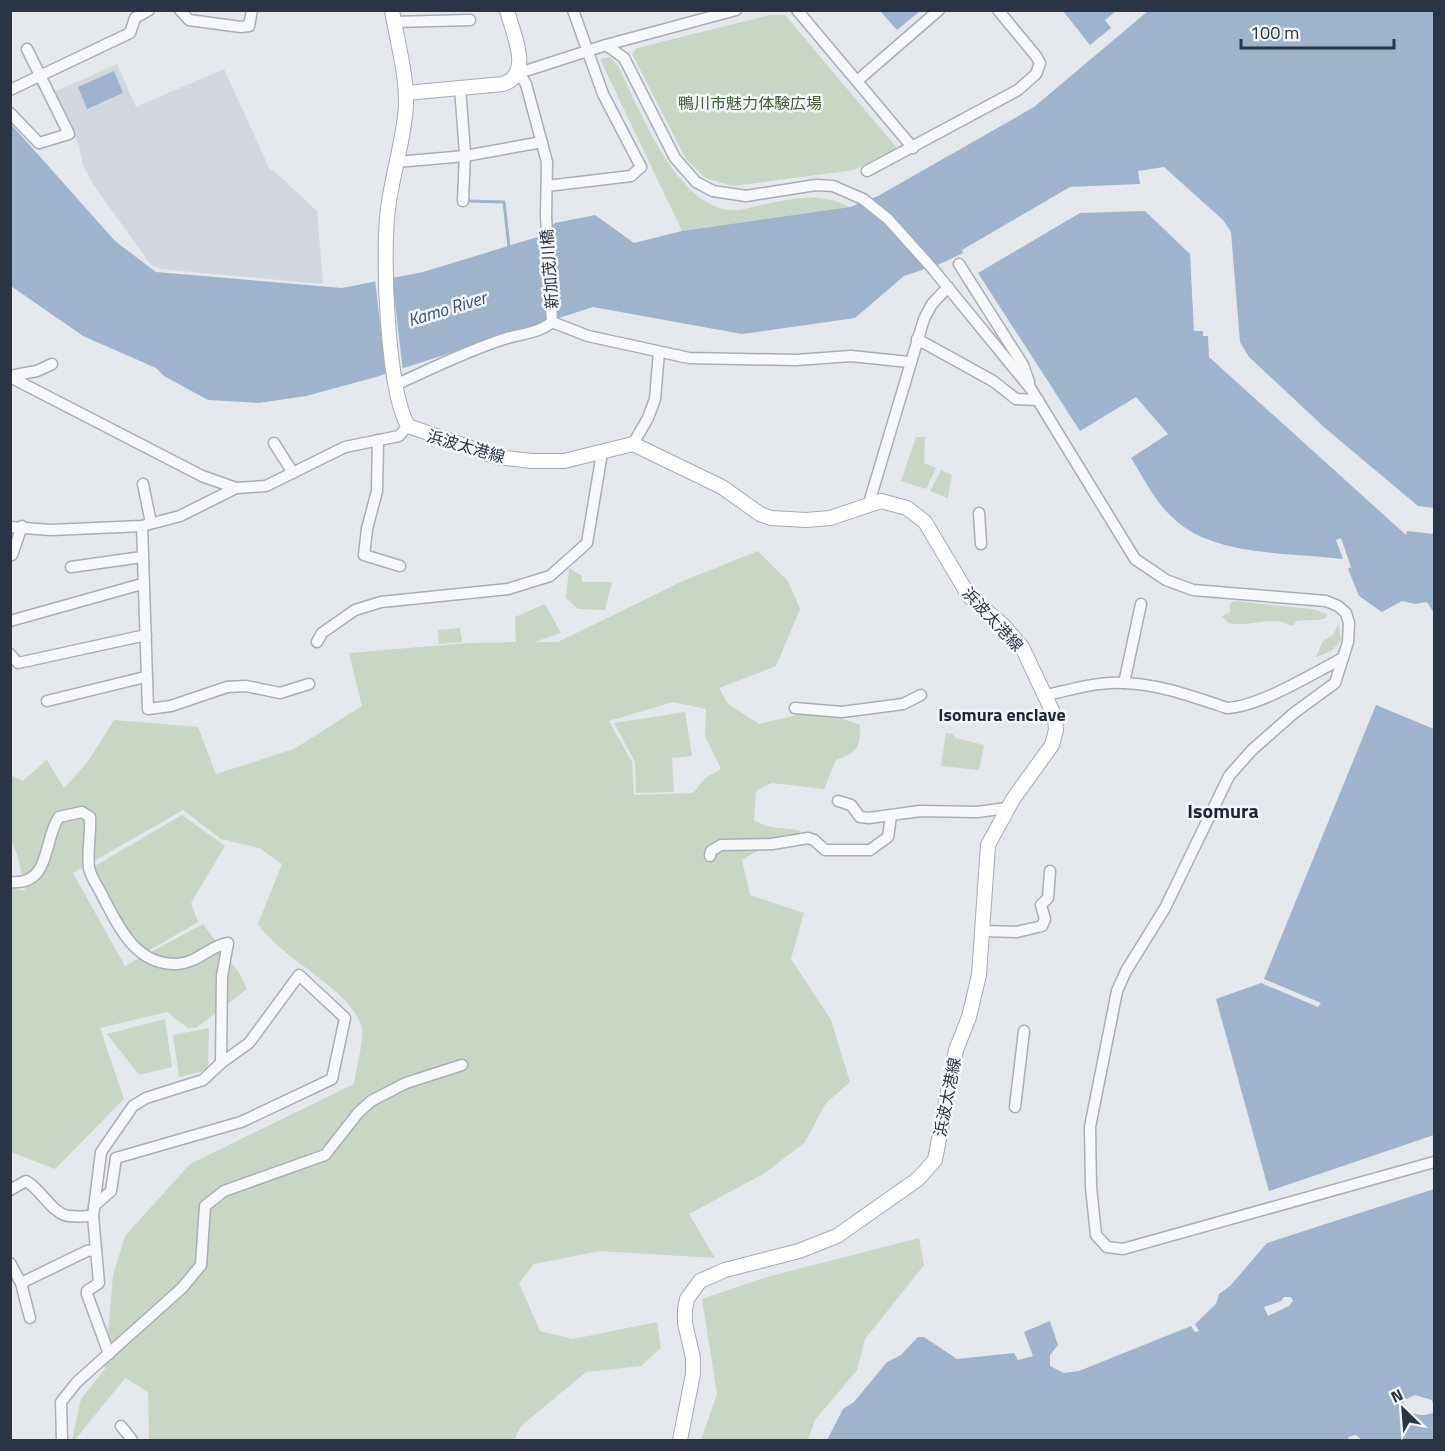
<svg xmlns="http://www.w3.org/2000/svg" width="1445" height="1451" viewBox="0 0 1445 1451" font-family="'Titillium Web','Noto Sans JP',sans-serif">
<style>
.built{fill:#d2d6de}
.green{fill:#c9d6c5;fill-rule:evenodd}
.water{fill:#9fb4cc;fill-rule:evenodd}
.pier{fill:#e4e7ec}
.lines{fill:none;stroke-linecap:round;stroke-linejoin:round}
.stream{stroke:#9fb4cc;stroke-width:3}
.minor-casing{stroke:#a9aeb7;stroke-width:13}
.major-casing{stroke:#a3abb8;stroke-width:16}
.minor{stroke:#f7f8fa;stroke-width:10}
.major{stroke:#fff;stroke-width:14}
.labels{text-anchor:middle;stroke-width:5;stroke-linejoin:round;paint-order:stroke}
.park-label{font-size:16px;fill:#3f6138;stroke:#f4f6f9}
.street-label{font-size:16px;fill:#2b3445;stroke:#f4f6f9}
.water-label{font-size:18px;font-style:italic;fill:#34527a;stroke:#f4f6f9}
.neighbourhood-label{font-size:18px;font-weight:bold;fill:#1d2536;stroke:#f4f6f9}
.quarter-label{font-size:20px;font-weight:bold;fill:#1d2536;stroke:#f4f6f9}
</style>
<rect width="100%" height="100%" fill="#e4e7ec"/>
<!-- built -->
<path class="built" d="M117,64l19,43 88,-38 46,101 4,1 43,40 6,73 -162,-15 -10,-4 -58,-81 -10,-19 -4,-20 -27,-52z"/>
<!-- green -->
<g class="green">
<path d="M770,15h15l112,133 -43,22 -121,16 -28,-8 -19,-19 -54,-105 5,-6z"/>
<path d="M610,57l8,9c22,43 57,138 111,144 10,2 25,-4 36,-6 34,-6 53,-12 85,3l-168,24 -82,-172z"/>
<path d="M916,437h9l-1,26 12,5 -10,21 -25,-8z"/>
<path d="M941,470l11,5 -4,23 -18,-7z"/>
<path d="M758,551l30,30 12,28 -24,57 -57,22 9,16 31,20 46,-11 26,2 29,10c0,23 -2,27 -24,35l-12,29 -52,-6 -16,8 -2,29c17,11 29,6 47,11l-5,4 -14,2 -40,23 8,35 54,18 -13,46 40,61 19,62 -24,21 -21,39 -40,31 -76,41 26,44 -115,-7 -66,13 -15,19 21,48 33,8 84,-17 4,26 -20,18 -55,6 -65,54 -7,14h-365l-1,-48 -23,-14 -50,62h-3l9,-41 24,-30 8,-94 12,-39 65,-72 164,-80c2,-13 10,-45 8,-56 -11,-40 -78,-66 -104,-104l24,-60 -23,-16 -38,-9 -38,-29 -110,63 52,93 78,-42 37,50 7,15 -51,39h-8l-21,-16 -67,16 24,71 -69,70 -44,-17v-264l14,3 -7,-34 -7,-17 -1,-65 13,6 24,-21 17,28 23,-25 27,-43 84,7 18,47 78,-25 68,-43 -13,-53 119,-10 48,-1 -1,-25 30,-13 16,29 -26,9h23l125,-61zM673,702l33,7 -1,27 16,33 -16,9 -12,15 -59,2 -2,-33 -23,-41z"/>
<path d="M569,568l13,8v6h30l-7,28 -27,-1 -12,-11z"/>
<path d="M1234,601l78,8 15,5 -1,4c-11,4 -19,1 -30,3l-3,5c-6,-2 -12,-5 -18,-5 -17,-1 -30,6 -47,2l-6,-7 8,-4v-8z"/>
<path d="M1338,623l3,18 -10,10 -15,6 7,-16 11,-7z"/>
<path d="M460,628l2,14 -23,2 -1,-14z"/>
<path d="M685,712l7,44 -20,2 2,34 -38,1 -1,-31 -21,-39z"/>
<path d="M946,733l7,1 2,4 29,7 -5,25 -38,-4z"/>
<path d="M182,815l43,31 -34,57 7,19 -50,29 -15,-14 -37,-59 -1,-12z"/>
<path d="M165,1019l7,48 -33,8 -32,-41z"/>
<path d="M209,1028l-1,42 -29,7 -6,-42z"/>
<path d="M919,1238l5,27 -59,74 -8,31 -42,50 -7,20h-107l16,-46 -15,-95 65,-22z"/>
</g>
<!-- water -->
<g class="water">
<path d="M880,11h40l-23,19z"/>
<path d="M1063,11h53l-11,9 6,8 -21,17z"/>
<path d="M1148,11h286v497l-16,-2 -93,-78 -76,-71 -9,-15 -9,-110 -8,-12 -59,-53 -26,4 2,13 -70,3 -108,63 1,3 -23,11 -36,12 -49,42 -113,16 -149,-27 -217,70 -70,19 -47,7 -51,-3 -44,-24 -8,-8 -73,-32 -72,-50 -1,-163 105,118 41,31 186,16 81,-16 118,-36 14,-13 40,-8 39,28 48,-12 168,-24 28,-11 156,-89z"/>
<path d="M114,71l9,22 -36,16 -9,-22z"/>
<path d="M1145,211l45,43 4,77h9v5h5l1,21 197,178 1,-4 27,3v79l-7,-11 -12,2 -13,-3 -20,11 -23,-16 -11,-27 3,-2 -10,-29 -5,2 7,19c-54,-7 -128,-2 -169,-40 -18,-16 -30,-40 -43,-61l37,-24 -32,-37 -56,34 -102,-158 102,-60z"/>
<path d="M1376,705l58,24v406l-165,56 -53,-192 45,-16 57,24 3,-4 -57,-24z"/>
<path d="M1434,1189v217l-2,-6 -17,-5 -11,5 -1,6c10,9 19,12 31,6v28h-72l-6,-5 -8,2 1,3h-522l16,-31 11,-7 33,-40 14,-7 17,-18h6l33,22 57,-6 4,7 15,-4 -9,-24 26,-11 8,24 -8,10v11l14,7 15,-2 112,-45 4,6 4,-1 -4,-7 21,-20 3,-10 11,-8 37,-43zM1284,1297h7l2,4 -4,5 -21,10 -4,-9 17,-6z"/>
</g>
<!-- pier -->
<path class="pier" d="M392,277l11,95 -17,5 -11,-98z"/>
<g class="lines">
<!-- stream -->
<path class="stream" d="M468,201l36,1 5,45"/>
<defs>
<g id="minor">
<path d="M180,10l9,10 52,7 8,-1 3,-16"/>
<path d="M736,10l-130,35 -87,28 7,11 21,78 -1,54 6,106 36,14 101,22 107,2 55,-4 58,6"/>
<path d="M797,10l116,138"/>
<path d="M394,22l76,-2"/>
<path d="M606,45l18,13 51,100 21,24 17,9 33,5 70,-11 17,1 30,13 25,20 44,49 99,121 104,170 31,21 27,10 133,11 12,5 8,7 3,10 -1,19 -13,41 -41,30 -42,37 -23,26 -64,132 -39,63 -9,20 -27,136 1,60 5,48 11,12 16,2 311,-87"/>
<path d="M857,81l82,-71"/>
<path d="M460,88l5,65 -2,48"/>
<path d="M10,90l120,-57 5,-15 14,-8"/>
<path d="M10,113l29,30 30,-9 -42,-85"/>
<path d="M397,162l68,-6 77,-14"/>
<path d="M867,171l151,-81 18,-16 4,-11 -4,-7 -38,-46"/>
<path d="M547,186l84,-10 10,-9 -38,-73 -30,-84"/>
<path d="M959,264l64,101 6,17"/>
<path d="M917,339l76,42 23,18 22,1"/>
<path d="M10,376l27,-5 15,-7"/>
<path d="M10,377l192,99 34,12 30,-2 79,-39 54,-11 9,-10"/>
<path d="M395,385c36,-16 71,-34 109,-46 15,-5 36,-6 48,-17"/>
<path d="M378,440l-1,51 -10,38 -3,26 36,11"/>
<path d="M274,443l19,30"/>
<path d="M633,444l15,-26 7,-19 4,-47"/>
<path d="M143,484l8,39"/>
<path d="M869,503l55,-184 8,-15 16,-17"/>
<path d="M979,513l2,31"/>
<path d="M142,526l6,183 23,-3 56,-19 19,-1 34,7 29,-9"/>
<path d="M10,527l41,3 91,-4 38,-10 56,-28"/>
<path d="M12,555l10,-29"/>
<path d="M71,567l71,-10"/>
<path d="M10,621l132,-37"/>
<path d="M317,642l5,-9 33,-23 26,-8 127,-13 42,-13 37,-33 15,-90"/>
<path d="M10,654l8,9 128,-28"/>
<path d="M1124,683l17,-79"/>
<path d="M1046,695c25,-5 52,-14 78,-12 35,1 70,14 103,25 32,-1 85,-34 116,-50"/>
<path d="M47,701l98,-24"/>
<path d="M795,708l47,4 61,-8 18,-9"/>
<path d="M838,801l13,4 9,12 9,1 51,-7 57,1 30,-4"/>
<path d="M710,856l1,-5 10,-6 51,-1 36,-6 6,2 11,10h45l18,-13 3,-21"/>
<path d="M10,882c42,4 33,-43 49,-65l23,-5 8,5c1,17 -3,34 -1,51 2,10 10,20 14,29 17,32 33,68 74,67 21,-1 32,-18 51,-21l-6,33 -1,87 -18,17 -57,18 -13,8 -32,46 -8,64 6,67 -12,8v3l22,60"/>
<path d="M984,931l33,1 25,-6 3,-7 -4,-14 7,-7 2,-27"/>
<path d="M1015,1107l9,-76"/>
<path d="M10,1190l16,-9c15,8 26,33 43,35 8,1 17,0 24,0"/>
<path d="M94,1206l17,-15 5,-33 125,-36 91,-43 13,-61 -46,-43 -50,68 -28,20"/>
<path d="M10,1263l11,20 66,-32 9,-1"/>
<path d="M21,1283l9,35"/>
<path d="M121,1426l11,14"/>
<path d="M62,1440l-1,-38 16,-20 105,-94 19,-23 4,-59 19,-15 101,-36 33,-42 13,-12 35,-18 56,-18"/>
</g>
<g id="major">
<path d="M392,10c5,31 15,65 14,96 -2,34 -14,69 -18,103 -6,45 -1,180 20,217l89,31 35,4h32l69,-17 89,43 38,27 11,4 35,2 24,-2 51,-17 26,7 18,14 44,74 34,29 19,22 33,70 1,13 -4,15 -39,54 -25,46 -9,130 -10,42 -13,33 -21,110 -17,19 -81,57 -38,15 -74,19 -25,11 -13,18 -2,11v13l8,35v16l-13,66"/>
<path d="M406,93l97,-9c31,-10 9,-52 4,-74"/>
</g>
</defs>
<!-- minor casing -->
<use href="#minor" class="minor-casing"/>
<!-- major casing -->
<use href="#major" class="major-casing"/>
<!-- minor -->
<use href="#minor" class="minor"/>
<!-- major -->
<use href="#major" class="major"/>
</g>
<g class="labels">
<!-- park labels -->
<g class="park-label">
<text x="750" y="109">鴨川市魅力体験広場</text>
</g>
<!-- street labels -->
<g class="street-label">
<text transform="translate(549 269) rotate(-94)" y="6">新加茂川橋</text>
<text transform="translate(466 446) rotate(16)" y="6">浜波太港線</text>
<text transform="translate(993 619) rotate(47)" y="6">浜波太港線</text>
<text transform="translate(947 1097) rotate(-79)" y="6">浜波太港線</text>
</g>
<!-- water labels -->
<g class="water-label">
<text transform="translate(447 309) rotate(-17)" y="6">Kamo River</text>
</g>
<!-- neighbourhood labels -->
<g class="neighbourhood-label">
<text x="1002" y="721">Isomura enclave</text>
</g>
<!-- quarter labels -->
<g class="quarter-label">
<text x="1223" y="818">Isomura</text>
</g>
</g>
<!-- border -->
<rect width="1445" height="1451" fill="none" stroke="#2b3445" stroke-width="24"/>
<!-- north arrow -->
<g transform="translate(1403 1409) rotate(335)" stroke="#f4f6f9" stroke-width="4.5" paint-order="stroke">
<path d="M0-4.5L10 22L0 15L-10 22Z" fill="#2b3445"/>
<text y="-9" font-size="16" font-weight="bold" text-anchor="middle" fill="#2b3445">N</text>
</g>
<!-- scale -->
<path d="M1241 39v9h153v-9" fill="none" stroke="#2b3445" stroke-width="3"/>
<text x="1250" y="39" font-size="18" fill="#2b3445" stroke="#f4f6f9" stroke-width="4.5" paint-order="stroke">100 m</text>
</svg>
